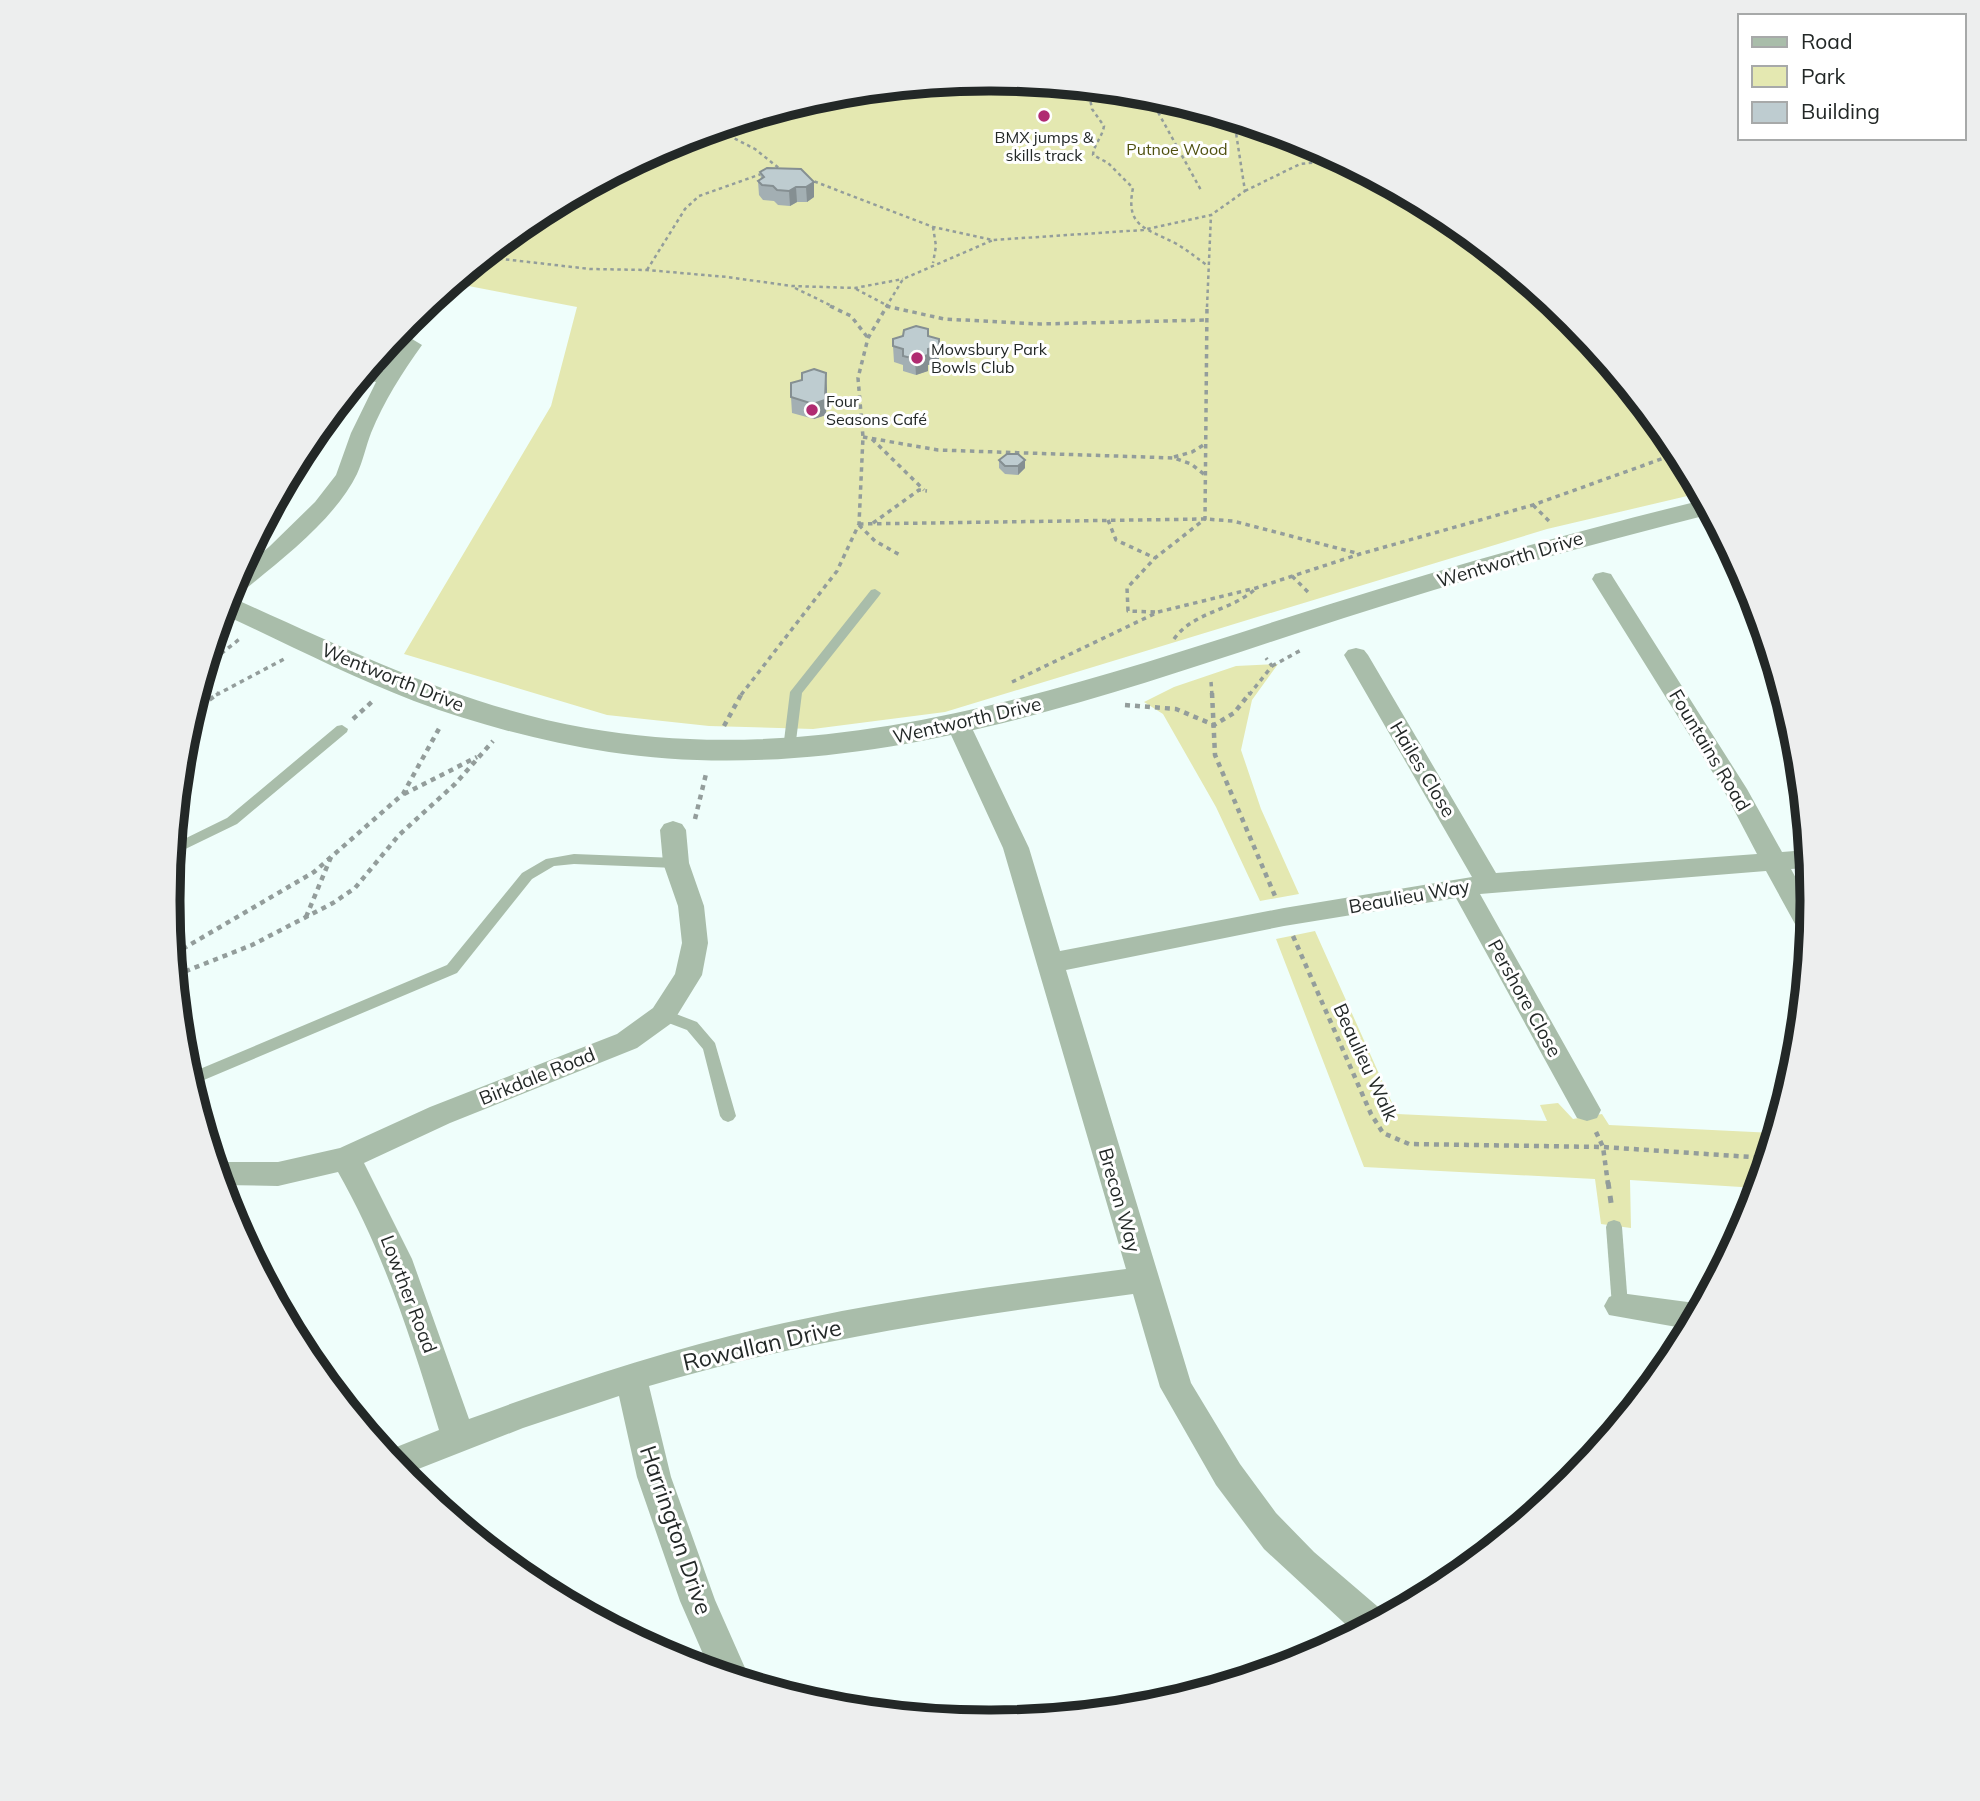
<svg xmlns="http://www.w3.org/2000/svg" width="1980" height="1801" viewBox="0 0 1980 1801" font-family="Mulish,sans-serif">
<style>
.green{fill:#e4e8b1}
.lines{fill:none;stroke-linecap:round;stroke-linejoin:round}
.path-far3{stroke:#939d9b;stroke-width:2.5;stroke-dasharray:3.5 3.5;stroke-linecap:butt}
.path-far2{stroke:#939d9b;stroke-width:3.5;stroke-dasharray:4.5 4.5;stroke-linecap:butt}
.path-far1{stroke:#939d9b;stroke-width:4.5;stroke-dasharray:5 5;stroke-linecap:butt}
.path{stroke:#939d9b;stroke-width:5;stroke-dasharray:7 7;stroke-linecap:butt}
.service{fill:#a9bdaa;fill-rule:evenodd}
.minor{fill:#a9bdaa;fill-rule:evenodd}
.tertiary{fill:#a9bdaa;fill-rule:evenodd}
.wall{fill:#a3afb3}
.shaded-wall{fill:#858f92}
.building{fill:#beccd0;stroke:#858f92;stroke-width:2}
.poi-dot{fill:#b02b71;stroke:#fff;stroke-width:2.5}
.labels{text-anchor:middle;stroke-width:6;stroke-linejoin:round;paint-order:stroke}
.far-poi-label{font-size:16px;fill:#232827;stroke:#fff;text-anchor:start}
.far-park-label{font-size:16px;fill:#505110;stroke:#fff}
.street-label{font-size:19px;fill:#232827;stroke:#fff}
.near-street-label{font-size:23px;fill:#232827;stroke:#fff}
.rim{fill:none;stroke:#232827;stroke-width:9}
</style>
<rect width="100%" height="100%" fill="#effefb"/>
<!-- green -->
<g class="green">
<path d="M990,79l161,16 154,46 142,76 124,103 102,124 27,49 -153,36 -602,183 -132,17 -104,-3 -102,-11 -203,-61 147,-248 26,-99 -124,-24 81,-66 142,-76 154,-47z"/>
<path d="M1278,664l-26,36 -11,50 20,59 38,85 -39,7 -44,-94 -53,-93 -19,-12 30,-15 62,-21z"/>
<path d="M1315,931l82,183 150,7 -7,-16 18,-2 15,16 29,-5 7,11 165,8 -17,55 -127,-8 1,48 -30,-4 -6,-45 -231,-12 -88,-228z"/>
</g>
<g class="lines">
<!-- path-far3 -->
<g class="path-far3">
<path d="M1088,88l4,21 12,17c-2,12 -10,18 -11,29l15,8 25,25c-8,39 13,40 42,55 12,7 22,15 33,23"/>
<path d="M1148,94l54,98"/>
<path d="M716,129l39,20 25,20"/>
<path d="M808,179l125,48 60,13 150,-10 68,-15 34,-24 -11,-71"/>
<path d="M1245,191l55,-27 39,-4"/>
<path d="M933,227l3,19 -3,17"/>
<path d="M485,257l105,12 57,1 80,7 65,9 63,2 48,-9"/>
<path d="M647,270l38,-61 14,-13 65,-23"/>
<path d="M795,288l39,19"/>
<path d="M856,289l34,18"/>
<path d="M886,307l17,-28 90,-39"/>
<path d="M1207,307l4,-92"/>
</g>
<!-- path-far2 -->
<g class="path-far2">
<path d="M830,306l21,10 17,22"/>
<path d="M886,306l58,13 96,5 166,-4"/>
<path d="M863,437l75,13 236,8 17,6 14,11"/>
<path d="M872,439l52,51"/>
<path d="M1174,457l18,-5 13,-8"/>
<path d="M1533,505l19,19"/>
<path d="M1108,520l8,20 39,18"/>
<path d="M873,523l46,-33 8,1"/>
<path d="M859,524l346,-5 28,2 127,33"/>
<path d="M859,525l16,16 25,14"/>
<path d="M1292,576l19,19"/>
<path d="M1155,612l-27,-1 -1,-23 28,-30 50,-39 2,-213"/>
<path d="M1174,639c19,-27 56,-28 80,-49"/>
<path d="M207,665l35,-28"/>
<path d="M1272,666l31,-17"/>
<path d="M1012,682l146,-70 98,-24 104,-34 173,-49 145,-52"/>
<path d="M1211,682l1,13"/>
<path d="M216,695l70,-37"/>
<path d="M741,695l96,-124 22,-47 4,-87 -5,-59 10,-40 19,-32"/>
<path d="M1249,695l23,-29 -6,-8"/>
</g>
<!-- path-far1 -->
<g class="path-far1">
<path d="M1212,693l3,62 60,141"/>
<path d="M1125,705l51,4 38,16 20,-12 16,-20"/>
<path d="M193,711l26,-18"/>
<path d="M353,719l22,-20"/>
<path d="M724,726l18,-33"/>
<path d="M404,794l73,-37"/>
<path d="M695,819l11,-45"/>
<path d="M306,917l25,-60"/>
<path d="M1293,936l78,178 12,19 26,11 194,3 163,11"/>
<path d="M174,954l140,-82 89,-78 38,-69"/>
<path d="M176,975l76,-30 81,-42 22,-15 44,-53 56,-51 38,-43"/>
<path d="M1596,1132l7,15 5,37"/>
</g>
<!-- path -->
<path class="path" d="M1608,1182l4,27"/>
<!-- service -->
<g class="service">
<path d="M875,589l6,4 -2,3 -77,97 -7,56 -1,3h-10l-1,-3 7,-57 81,-102z"/>
<path d="M342,725l6,4 -1,3 -110,92 -64,31 1,-11 53,-26 110,-92z"/>
<path d="M574,854l102,4 7,5 -7,5 -102,-4 -20,2 -22,13 -75,94 -265,112 -4,-11 259,-109 75,-92 24,-14z"/>
<path d="M663,1009l34,13 18,21 21,73 -3,4 -5,2 -5,-2 -3,-4 -17,-67 -16,-19 -29,-11 -2,-4 2,-4z"/>
<path d="M1614,1220l6,2 2,5 6,79 -2,5 -6,2 -6,-2 -2,-5 -6,-79 2,-5z"/>
</g>
<!-- minor -->
<g class="minor">
<path d="M412,339l10,6c-20,28 -38,56 -51,88 -5,13 -8,28 -14,41 -23,47 -80,89 -120,122l-10,1 11,-24 32,-27 45,-44 21,-27 15,-42 25,-51 -16,-3 8,-10 15,2 22,-30z"/>
<path d="M1603,572l8,2 3,5 133,210 35,63 25,-2 1,18 -17,1 20,37 -3,29 -8,-2 -34,-62 -286,23 121,216 -4,8 -10,3 -10,-3 -121,-220 -172,28 -218,44 125,413 49,81 36,49 38,39 70,60 1,4 -30,17 -91,-84 -48,-64 -56,-98 -27,-93c-164,22 -326,45 -484,92l22,91 44,123 34,77 -2,4 -37,-11 -30,-69 -43,-124 -18,-81 -96,32 -120,47 -19,-23 55,-22c-27,-89 -55,-177 -101,-258l-60,14 -56,-1 -7,-23h63l62,-14 90,-41 187,-73 36,-26 22,-34 7,-31 -4,-37 -15,-43 -3,-33 4,-6 9,-3 9,3 4,6 3,33 15,43 4,37 -6,32 -29,47 -36,26 -187,75 -86,40 48,96 57,160c103,-38 208,-72 315,-96 112,-25 227,-39 342,-54l-123,-421 -57,-124 4,-5 8,-3 8,3 4,5 59,124 31,103 224,-43 188,-31 -128,-222 4,-5 8,-2 8,2 4,5 128,218 261,-19 -34,-65 -131,-210 3,-5z"/>
<path d="M1620,1293l75,10 6,2 -13,24 -79,-14 -5,-9 5,-9z"/>
</g>
<!-- tertiary -->
<path class="tertiary" d="M1703,500l8,14c-123,31 -246,65 -367,104 -235,76 -483,172 -735,134 -66,-10 -133,-28 -195,-51 -66,-25 -128,-58 -192,-87l6,-17 7,2c115,51 226,107 351,129 255,45 502,-48 741,-123 124,-39 250,-74 376,-105z"/>
</g>
<!-- wall -->
<g class="wall">
<path d="M760,172l54,10v15l-7,5h-10l-7,4 -12,-1 -4,-4 -11,-1 -4,-5 -1,-14 3,-2z"/>
<path d="M928,336l11,3v23l-11,3v6l-12,4 -13,-4v-6l-9,-3 -1,-16z"/>
<path d="M827,389l-1,26 -12,4 -22,-6 -1,-16z"/>
<path d="M999,460l26,8 -7,7 -13,-1 -6,-6z"/>
</g>
<!-- shaded-wall -->
<g class="shaded-wall">
<path d="M814,182v15l-7,5 -1,-15z"/>
<path d="M796,187l1,15 -7,4 -1,-15z"/>
<path d="M939,346v16l-11,3v-16z"/>
<path d="M928,355v16l-12,4 -1,-16z"/>
<path d="M826,373l1,16 -1,26 -12,4 -1,-15z"/>
<path d="M1025,460v8l-7,7v-9z"/>
</g>
<!-- building -->
<g class="building">
<path d="M767,168l34,1 13,13 -8,5h-10l-7,4 -12,-1 -4,-4 -11,-1 -4,-4 6,-4 -4,-5z"/>
<path d="M916,326l12,3v7l11,3v7l-11,3v6l-13,4 -12,-3v-7l-10,-3v-7l10,-3 1,-6z"/>
<path d="M814,369l12,4 -1,27 -12,4 -22,-7v-14l11,-3v-7z"/>
<path d="M1007,454h11l7,6 -7,6h-13l-6,-6z"/>
</g>
<!-- markers -->
<g class="poi-dot">
<circle cx="1044" cy="116" r="7"/>
<circle cx="917" cy="358" r="7"/>
<circle cx="812" cy="410" r="7"/>
</g>
<g class="labels">
<!-- far-poi labels -->
<g class="far-poi-label">
<text x="1044" y="143" text-anchor="middle">BMX jumps &amp;<tspan x="1044" dy="18">skills track</tspan></text>
<text x="931" y="355">Mowsbury Park<tspan x="931" dy="18">Bowls Club</tspan></text>
<text x="826" y="407">Four<tspan x="826" dy="18">Seasons Café</tspan></text>
</g>
<!-- far-park labels -->
<g class="far-park-label">
<text x="1177" y="155">Putnoe Wood</text>
</g>
<!-- street labels -->
<g class="street-label">
<text transform="translate(1510 559) rotate(-17)" y="7">Wentworth Drive</text>
<text transform="translate(393 677) rotate(22)" y="7">Wentworth Drive</text>
<text transform="translate(967 720) rotate(-13)" y="7">Wentworth Drive</text>
<text transform="translate(1710 750) rotate(59)" y="7">Fountains Road</text>
<text transform="translate(1423 769) rotate(59)" y="7">Hailes Close</text>
<text transform="translate(1409 896) rotate(-10)" y="7">Beaulieu Way</text>
<text transform="translate(1525 998) rotate(61)" y="7">Pershore Close</text>
<text transform="translate(1366 1062) rotate(65)" y="7">Beaulieu Walk</text>
<text transform="translate(537 1076) rotate(-22)" y="7">Birkdale Road</text>
<text transform="translate(1120 1200) rotate(74)" y="7">Brecon Way</text>
<text transform="translate(409 1294) rotate(69)" y="7">Lowther Road</text>
</g>
<!-- near-street labels -->
<g class="near-street-label">
<text transform="translate(762 1345) rotate(-13)" y="8">Rowallan Drive</text>
<text transform="translate(676 1530) rotate(71)" y="8">Harrington Drive</text>
</g>
</g>
<!-- crop -->
<path d="M0 0H1980V1801H0ZM989 91H991A809 809 0 0 1 1800 900V901A809 809 0 0 1 991 1710H989A809 809 0 0 1 180 901V900A809 809 0 0 1 989 91Z" fill="#edeeee" fill-rule="evenodd"/>
<path class="rim" d="M989 91H991A809 809 0 0 1 1800 900V901A809 809 0 0 1 991 1710H989A809 809 0 0 1 180 901V900A809 809 0 0 1 989 91Z"/>
<!-- legend -->
<rect x="1738" y="14" width="228" height="126" fill="#ffffff" stroke="#a7a9a9" stroke-width="2"/>
<rect x="1752" y="37" width="35" height="10" fill="#a9bdaa" stroke="#a7a9a9" stroke-width="2"/>
<text x="1801" y="49" font-size="21" fill="#232827">Road</text>
<rect x="1752" y="66" width="35" height="21" fill="#e4e8b1" stroke="#a7a9a9" stroke-width="2"/>
<text x="1801" y="84" font-size="21" fill="#232827">Park</text>
<rect x="1752" y="102" width="35" height="21" fill="#beccd0" stroke="#a7a9a9" stroke-width="2"/>
<text x="1801" y="119" font-size="21" fill="#232827">Building</text>
</svg>
